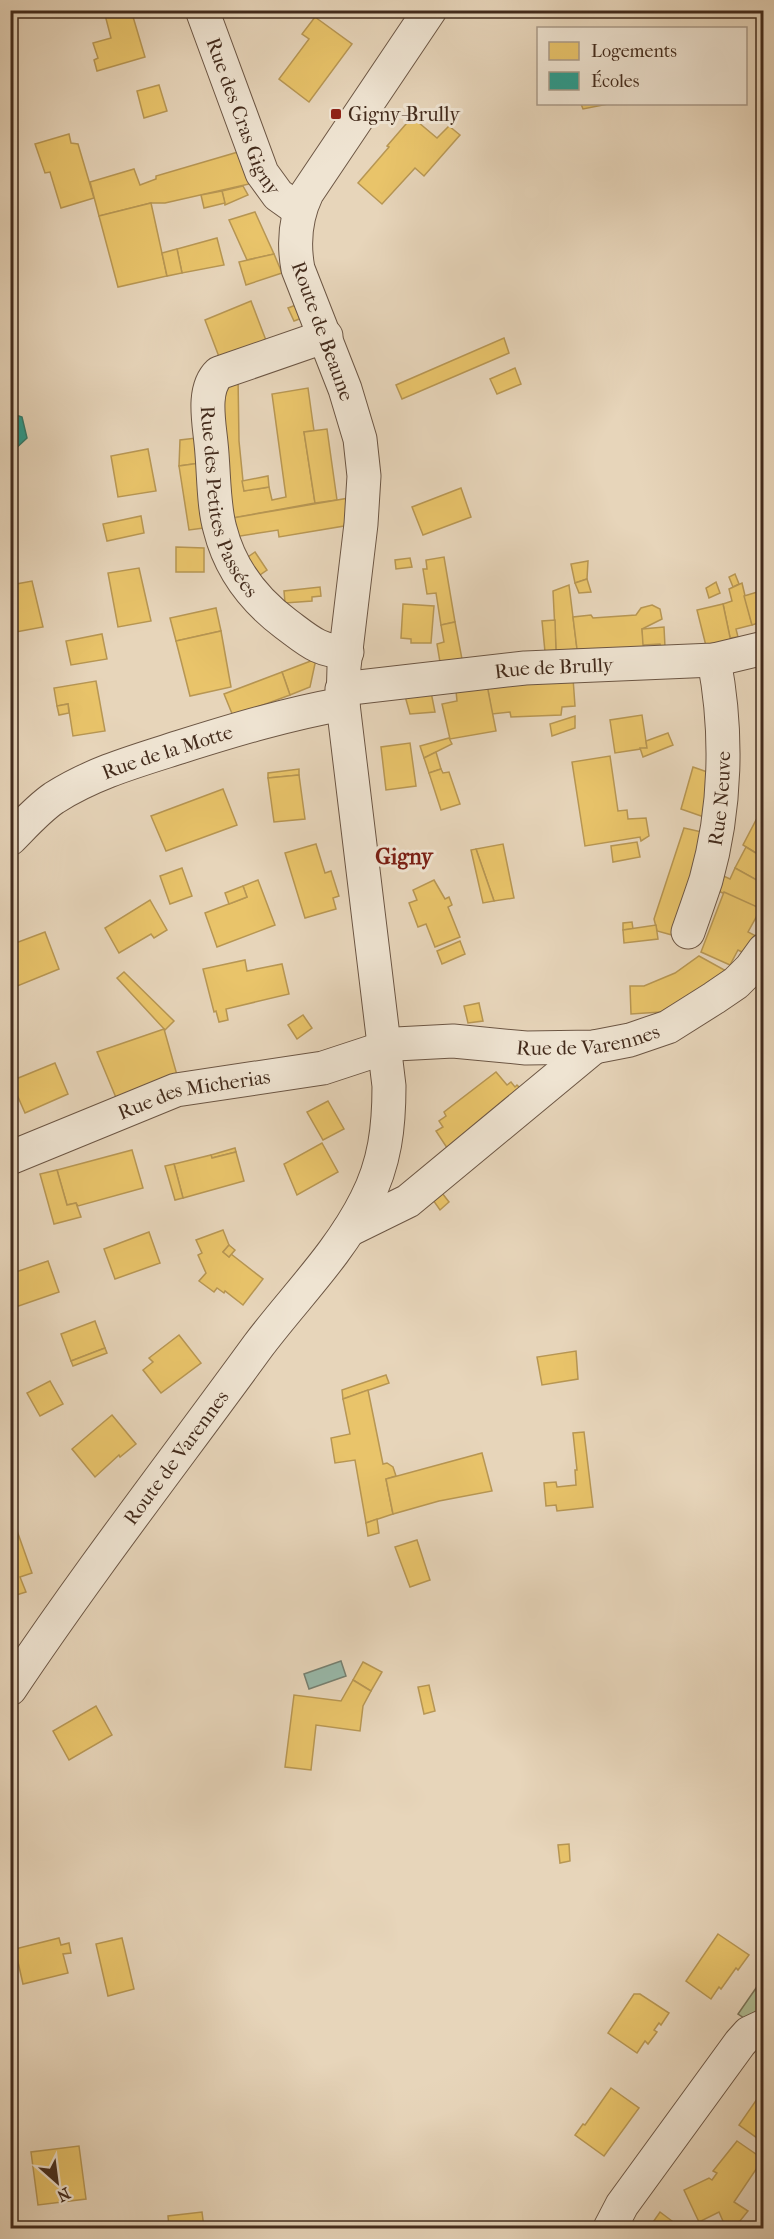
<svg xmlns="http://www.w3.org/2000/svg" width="774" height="2239" viewBox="0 0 774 2239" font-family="'IM FELL French Canon',serif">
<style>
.green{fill:#b0be94;stroke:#7a7458;stroke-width:1.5}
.water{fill:#98b9aa;stroke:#768071;stroke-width:1.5}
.homes{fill:#e9c46a;stroke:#b79653;stroke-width:1.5}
.schools{fill:#2a9d8f;stroke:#327b6c;stroke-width:1.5}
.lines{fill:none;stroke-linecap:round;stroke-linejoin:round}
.minor-casing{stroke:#6c5644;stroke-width:35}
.minor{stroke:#efe4d2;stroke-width:33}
.poi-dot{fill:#8f2418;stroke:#efe4d2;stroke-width:2}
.labels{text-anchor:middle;stroke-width:6;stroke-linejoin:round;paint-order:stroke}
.street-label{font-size:20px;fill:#432b1c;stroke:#efe4d2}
.poi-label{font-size:20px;fill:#432b1c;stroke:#efe4d2;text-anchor:start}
.quarter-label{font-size:22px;font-weight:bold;fill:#7a1f14;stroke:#efe4d2}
</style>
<rect width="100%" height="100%" fill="#e7d5ba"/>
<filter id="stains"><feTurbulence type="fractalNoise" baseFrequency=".00333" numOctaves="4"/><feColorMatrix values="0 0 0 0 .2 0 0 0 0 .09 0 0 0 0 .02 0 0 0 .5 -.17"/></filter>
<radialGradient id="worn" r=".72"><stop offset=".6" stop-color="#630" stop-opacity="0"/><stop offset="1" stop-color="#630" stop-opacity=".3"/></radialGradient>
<!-- green -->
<path class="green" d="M763,1978v36l-16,6 -9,-6z"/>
<!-- water -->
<path class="water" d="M341,1661l5,15 -37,13 -5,-15z"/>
<!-- homes -->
<g class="homes">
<path d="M131,10l14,47 -48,14 -3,-11 4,-2 -5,-15 18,-5 -7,-27z"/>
<path d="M315,17l37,27 -43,58 -30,-23 30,-40 -7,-5z"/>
<path d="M159,85l8,26 -23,7 -7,-27z"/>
<path d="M581,104h27l-25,5z"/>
<path d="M412,117l25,21 12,-12 11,9 -36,41 -9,-8 -33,36 -24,-21 31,-36 -2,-1z"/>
<path d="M69,134l2,9 7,1 16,54 -33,10 -11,-36 -5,1 -10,-29z"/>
<path d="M238,152l11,32 -84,19h-14l-52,13 -9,-34 44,-13 6,16 16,-6v-3z"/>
<path d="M243,186l5,9 -23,10 -3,-14z"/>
<path d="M222,191l3,12 -21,5 -3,-13z"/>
<path d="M151,203l16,73 -49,11 -19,-71z"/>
<path d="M255,212l19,42 -27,6 -18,-40z"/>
<path d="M217,238l7,27 -42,8 -5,-24z"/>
<path d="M177,249l5,24 -15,3 -5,-23z"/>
<path d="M274,254l8,19 -36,12 -7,-23z"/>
<path d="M251,301l16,42 -46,19 -16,-42z"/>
<path d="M296,305l6,13 -8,3 -6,-13z"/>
<path d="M504,338l5,15 -107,46 -6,-14z"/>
<path d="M515,368l6,16 -24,10 -7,-15z"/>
<path d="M238,376l1,65 5,50 25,-4 3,13 14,-3 -14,-103 36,-6 6,43 -10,1 11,71 -88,16 -7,-136z"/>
<path d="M327,429l10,71 -22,3 -11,-71z"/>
<path d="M196,438l4,25 -21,3 1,-26z"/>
<path d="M148,449l8,42 -38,6 -7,-41z"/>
<path d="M200,463l11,64 -22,3 -10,-64z"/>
<path d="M268,476l1,11 -25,4 -2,-10z"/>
<path d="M461,488l10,29 -48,18 -11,-28z"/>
<path d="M349,498l-5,28 -65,11 -1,-7 -44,7 -7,-18z"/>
<path d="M141,516l3,17 -37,8 -4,-17z"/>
<path d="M176,547l28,1v24h-28z"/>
<path d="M255,552l12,18 -10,7 -12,-18z"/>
<path d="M444,557l11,65 -14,3 -5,-32 -9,1 -4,-25h4l-1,-9z"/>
<path d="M410,558l2,9 -16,2 -1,-9z"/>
<path d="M588,561l-1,18 -12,4 -4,-19z"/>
<path d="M139,568l12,53 -33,6 -10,-54z"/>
<path d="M14,573l2,11 16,-3 11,46 -33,6v-59z"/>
<path d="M735,574l4,10 -6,3 -4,-10z"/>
<path d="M587,579l4,13 -12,1 -4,-10z"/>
<path d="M716,582l4,11 -11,5 -3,-10z"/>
<path d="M742,583l10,42 -16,4 2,8 -8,1 -7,-34 9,-3 -3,-12z"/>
<path d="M569,585l8,64 -21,2 -3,-60z"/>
<path d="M320,587l1,9 -9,1v4l-27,2 -1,-12z"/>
<path d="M764,590v31l-12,4 -8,-29z"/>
<path d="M403,604l31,2 -3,37h-20v-4l-10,-1z"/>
<path d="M723,604l8,38 -25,4 -9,-36z"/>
<path d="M652,605l8,4 2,10 -20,10 2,19 -67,1 -4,-32 18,-2 2,3 43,-3 5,-7z"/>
<path d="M216,608l5,23 -45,10 -6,-23z"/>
<path d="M555,620l1,31 -11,1 -3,-31z"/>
<path d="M455,622l7,37 -22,3 -3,-18 7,-2 -3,-17z"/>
<path d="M664,627l1,20h-4l-1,-3 -17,1 -1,-16z"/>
<path d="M221,631l10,56 -41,9 -14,-55z"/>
<path d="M102,634l5,25 -36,6 -5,-24z"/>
<path d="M316,659l-6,28 -20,8 -8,-23z"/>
<path d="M282,672l8,23 -57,21 -9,-22z"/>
<path d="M573,678l2,28 -13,1 -1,8 -50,2 -1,-5 -18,2 -5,-29z"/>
<path d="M96,681l9,50 -32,5 -5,-32 -11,2 -3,-18z"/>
<path d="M487,685l9,46 -46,8 -8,-35 15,-3 -1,-10z"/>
<path d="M431,692l4,20 -25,2 -5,-18z"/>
<path d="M68,704l1,9 -10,2 -2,-9z"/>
<path d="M642,715l5,33 -32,5 -5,-33z"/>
<path d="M575,716v12l-23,8 -2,-12z"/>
<path d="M668,733l5,12 -30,12 -3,-9h7l-1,-7z"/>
<path d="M449,738l3,6 -28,14 -4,-12z"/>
<path d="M410,743l6,43 -30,4 -5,-43z"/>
<path d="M436,752l5,17 -12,4 -5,-15z"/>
<path d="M610,756l8,55 9,-1 1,9 18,-1 3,18 -8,5 -1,-4 -55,9 -13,-84z"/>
<path d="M693,767l23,8 -12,42 -23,-8z"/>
<path d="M299,769v6l-31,3v-5z"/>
<path d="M441,769l2,4 6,-1 11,32 -19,6 -12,-37z"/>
<path d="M299,775l6,44 -31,3 -6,-44z"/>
<path d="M223,789l14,36 -71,26 -15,-35z"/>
<path d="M756,820l8,4v34l-21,-13z"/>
<path d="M684,828l18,4 -8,39 -22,64 -15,-4 -3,-12z"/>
<path d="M637,842l3,15 -27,5 -2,-16z"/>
<path d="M316,844l9,29 6,-2 8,25 -6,2 3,11 -31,9 -20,-65z"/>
<path d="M503,844l11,54 -20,3 -18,-52z"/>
<path d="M746,847l18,11v26l-29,-16z"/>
<path d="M476,849l18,52 -11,2 -12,-53z"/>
<path d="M182,868l10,28 -22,8 -10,-28z"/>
<path d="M735,868l29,16v20l-3,5 -50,-21 6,-15 13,6z"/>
<path d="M258,880l17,45 -58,22 -12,-34 42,-16 -4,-11z"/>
<path d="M434,880l11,19 4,-2 3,8 -4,2 12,30 -25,10 -9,-23 -8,3 -9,-24 8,-3 -4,-10z"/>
<path d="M243,886l4,11 -18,7 -4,-11z"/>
<path d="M724,892l40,18v6l-6,-2 -10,18 8,4 -10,18 -8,-4 -8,15 -29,-13z"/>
<path d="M150,900l17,30 -13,8 -3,-4 -32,19 -14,-25z"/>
<path d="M632,922l1,7 -10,1v-7z"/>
<path d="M656,925l2,14 -34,4 -1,-13z"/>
<path d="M45,932l14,37 -49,20v-38l4,-2 -1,-5z"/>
<path d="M460,941l5,13 -23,10 -5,-13z"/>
<path d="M699,956l29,16 -67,40 -30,2 -1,-28h14l31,-13z"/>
<path d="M245,960l2,11 35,-7 7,30 -63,15 2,11 -9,2 -3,-11 -2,1 -11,-43z"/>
<path d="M124,972l50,49 -9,9 -48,-52z"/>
<path d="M479,1003l4,18 -15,2 -4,-17z"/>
<path d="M303,1015l9,13 -15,11 -9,-14z"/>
<path d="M164,1029l13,46 -60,25 -20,-48z"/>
<path d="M55,1063l13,31 -43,19 -14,-32z"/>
<path d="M496,1072l11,13 4,-3 4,5 2,-2 8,8 -74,61 -15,-23 7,-4 -4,-6 7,-5 -2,-4z"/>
<path d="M328,1101l16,28 -21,11 -16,-28z"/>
<path d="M322,1143l16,29 -41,23 -13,-31z"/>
<path d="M235,1148l1,4 -24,6 -1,-3z"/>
<path d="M132,1150l11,38 -65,18 -2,-3 -9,2 -10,-35z"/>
<path d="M236,1152l8,29 -61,17 -9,-34 37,-9 1,3z"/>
<path d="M174,1164l9,34 -8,2 -10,-34z"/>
<path d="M57,1170l10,35 9,-2 5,14 -27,7 -14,-50z"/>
<path d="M442,1193l7,9 -9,8 -7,-10z"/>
<path d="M223,1230l6,15 -6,7 6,5 2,-3 32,25 -20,26 -18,-14 -1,2 -7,-5 -3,4 -15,-11 7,-8 -8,-18 4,-2 -6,-13z"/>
<path d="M149,1232l11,31 -45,16 -11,-30z"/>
<path d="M229,1245l6,5 -6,7 -6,-5z"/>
<path d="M48,1261l11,31 -49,17v-35z"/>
<path d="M95,1321l10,27 -34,13 -10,-27z"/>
<path d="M179,1335l22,28 -40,30 -18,-23 10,-8 -4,-4z"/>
<path d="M105,1348l2,5 -34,13 -2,-5z"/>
<path d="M576,1351l2,28 -36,6 -5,-28z"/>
<path d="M386,1375l3,8 -46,16 -1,-9z"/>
<path d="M50,1381l13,23 -23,12 -13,-23z"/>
<path d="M368,1390l15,74 4,-1 6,4 3,9 -10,3 7,35 -27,9 -11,-63 -20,3 -4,-25 19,-4 -7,-35z"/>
<path d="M112,1415l24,29 -16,13 -1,-2 -24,22 -23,-28z"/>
<path d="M584,1432l9,75 -36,4 -1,-6 -10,1 -2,-23 12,-1 1,5 19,-2 -1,-15h2l-4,-37z"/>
<path d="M482,1453l10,38 -53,10 -46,13 -7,-35z"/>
<path d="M377,1519l2,14 -11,3 -2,-13z"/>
<path d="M15,1525l17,48 -12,4 6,15 -16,5v-70z"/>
<path d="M417,1540l13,40 -20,7 -15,-40z"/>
<path d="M363,1662l19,10 -11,19 -18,-11z"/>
<path d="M353,1680l18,11 -8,15 -3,25 -44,-6 -5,45 -26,-3 9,-72 47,6z"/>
<path d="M429,1685l6,26 -11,3 -6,-27z"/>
<path d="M96,1706l16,29 -43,25 -16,-29z"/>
<path d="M569,1844l1,17 -10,2 -2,-18z"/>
<path d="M718,1934l31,21 -11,15 -2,-2 -15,21 -2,-2 -8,12 -25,-18z"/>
<path d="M59,1938l2,7 8,-2 2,10 -8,1 5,19 -45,11 -8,-35z"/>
<path d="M122,1938l12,51 -26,7 -12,-52z"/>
<path d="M634,1994h6l29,19 -8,12 -2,-2 -5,7 3,2 -9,12 -3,-3 -8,12 -29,-20z"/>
<path d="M611,2088l28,20 -35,48 -29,-21 8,-11 2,1z"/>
<path d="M764,2089v54l-25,-18z"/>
<path d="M737,2141l26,18 -29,43 14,9 -8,10 -14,7 -7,-16 -20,10 -15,-32 25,-12 3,2 5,-7 -4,-2z"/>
<path d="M79,2146l7,53 -48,6 -7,-53z"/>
<path d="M202,2212l2,16h-35l-1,-12z"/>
<path d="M660,2212l12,9 -6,7h-17z"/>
</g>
<!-- schools -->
<path class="schools" d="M10,413l12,4 5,21 -14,13 4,19 -7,6z"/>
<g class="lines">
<defs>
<g id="minor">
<path id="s1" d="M202,10l60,163 16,22 21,15"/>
<path id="s2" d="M326,336l-107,37c-17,16 -10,49 -8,70 3,26 2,62 9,86 10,40 34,71 66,95 23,17 32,27 61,28"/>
<path id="s3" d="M342,689l183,-21 189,-8 50,-12"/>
<path id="s4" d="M10,839c14,-14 28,-30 44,-41 39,-25 82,-37 126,-51 54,-17 107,-33 163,-43"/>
<path id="s5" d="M688,932c6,-17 12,-34 18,-52 20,-71 22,-148 8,-220"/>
<path id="s6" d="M10,1158l166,-68 147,-22 73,-24 57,-3 73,7 68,-1 36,-7 38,-13 46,-29 22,-15 15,-15 13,-18"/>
<path d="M349,1230l59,-29 186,-154"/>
<path id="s7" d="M10,1689c79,-118 165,-229 248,-343 36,-48 81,-92 108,-146 19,-37 23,-73 23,-114l-46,-382 1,-37 17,-143 3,-48 -4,-37 -15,-50 -47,-120c-5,-27 -3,-51 9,-76l123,-183"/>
<path d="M610,2228l12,-23 118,-162 9,-10 15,-7"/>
</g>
</defs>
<!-- minor casing -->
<use href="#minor" class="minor-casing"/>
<!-- minor -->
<use href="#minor" class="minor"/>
</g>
<!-- markers -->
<rect class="poi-dot" x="330" y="108" width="12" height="12" rx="3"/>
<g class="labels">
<!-- street labels -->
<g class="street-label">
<text dy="7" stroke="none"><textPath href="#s1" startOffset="114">Rue des Cras Gigny</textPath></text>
<text transform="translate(323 331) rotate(70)" y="7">Route de Beaune</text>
<text dy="7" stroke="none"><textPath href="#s2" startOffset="248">Rue des Petites Passées</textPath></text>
<text dy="7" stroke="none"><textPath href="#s3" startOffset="213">Rue de Brully</textPath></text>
<text dy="7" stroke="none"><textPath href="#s4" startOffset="183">Rue de la Motte</textPath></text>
<text dy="7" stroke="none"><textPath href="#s5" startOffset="138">Rue Neuve</textPath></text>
<text dy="7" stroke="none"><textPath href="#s6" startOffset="598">Rue de Varennes</textPath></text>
<text dy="7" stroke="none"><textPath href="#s6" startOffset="196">Rue des Micherias</textPath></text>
<text dy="7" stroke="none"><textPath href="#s7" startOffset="285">Route de Varennes</textPath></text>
</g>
<!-- poi labels -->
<g class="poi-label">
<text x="348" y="121">Gigny-Brully</text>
</g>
<!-- quarter labels -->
<g class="quarter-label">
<text x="404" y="864">Gigny</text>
</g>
</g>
<!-- margin -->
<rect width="774" height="2239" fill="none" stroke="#e7d5ba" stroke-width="36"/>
<rect x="12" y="12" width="750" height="2215" fill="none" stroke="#432b1c" stroke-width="3"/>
<rect x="18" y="18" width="738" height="2203" fill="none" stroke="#432b1c" stroke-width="1.5"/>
<!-- legend -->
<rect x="537" y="27" width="210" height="78" fill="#efe4d2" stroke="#aa9a89" stroke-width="1.5"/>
<rect x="549" y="42" width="30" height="18" fill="#e9c46a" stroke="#aa9a89" stroke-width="1.5"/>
<text x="591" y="57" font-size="18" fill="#432b1c">Logements</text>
<rect x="549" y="72" width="30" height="18" fill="#2a9d8f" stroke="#aa9a89" stroke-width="1.5"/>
<text x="591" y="87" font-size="18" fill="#432b1c">Écoles</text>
<!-- north arrow -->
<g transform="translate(57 2182) rotate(152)" stroke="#efe4d2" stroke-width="4.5" paint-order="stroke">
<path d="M0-4.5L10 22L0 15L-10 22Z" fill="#432b1c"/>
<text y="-9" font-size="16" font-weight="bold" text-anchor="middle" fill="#432b1c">N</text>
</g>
<rect width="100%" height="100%" filter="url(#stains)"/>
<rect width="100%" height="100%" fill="url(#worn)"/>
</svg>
